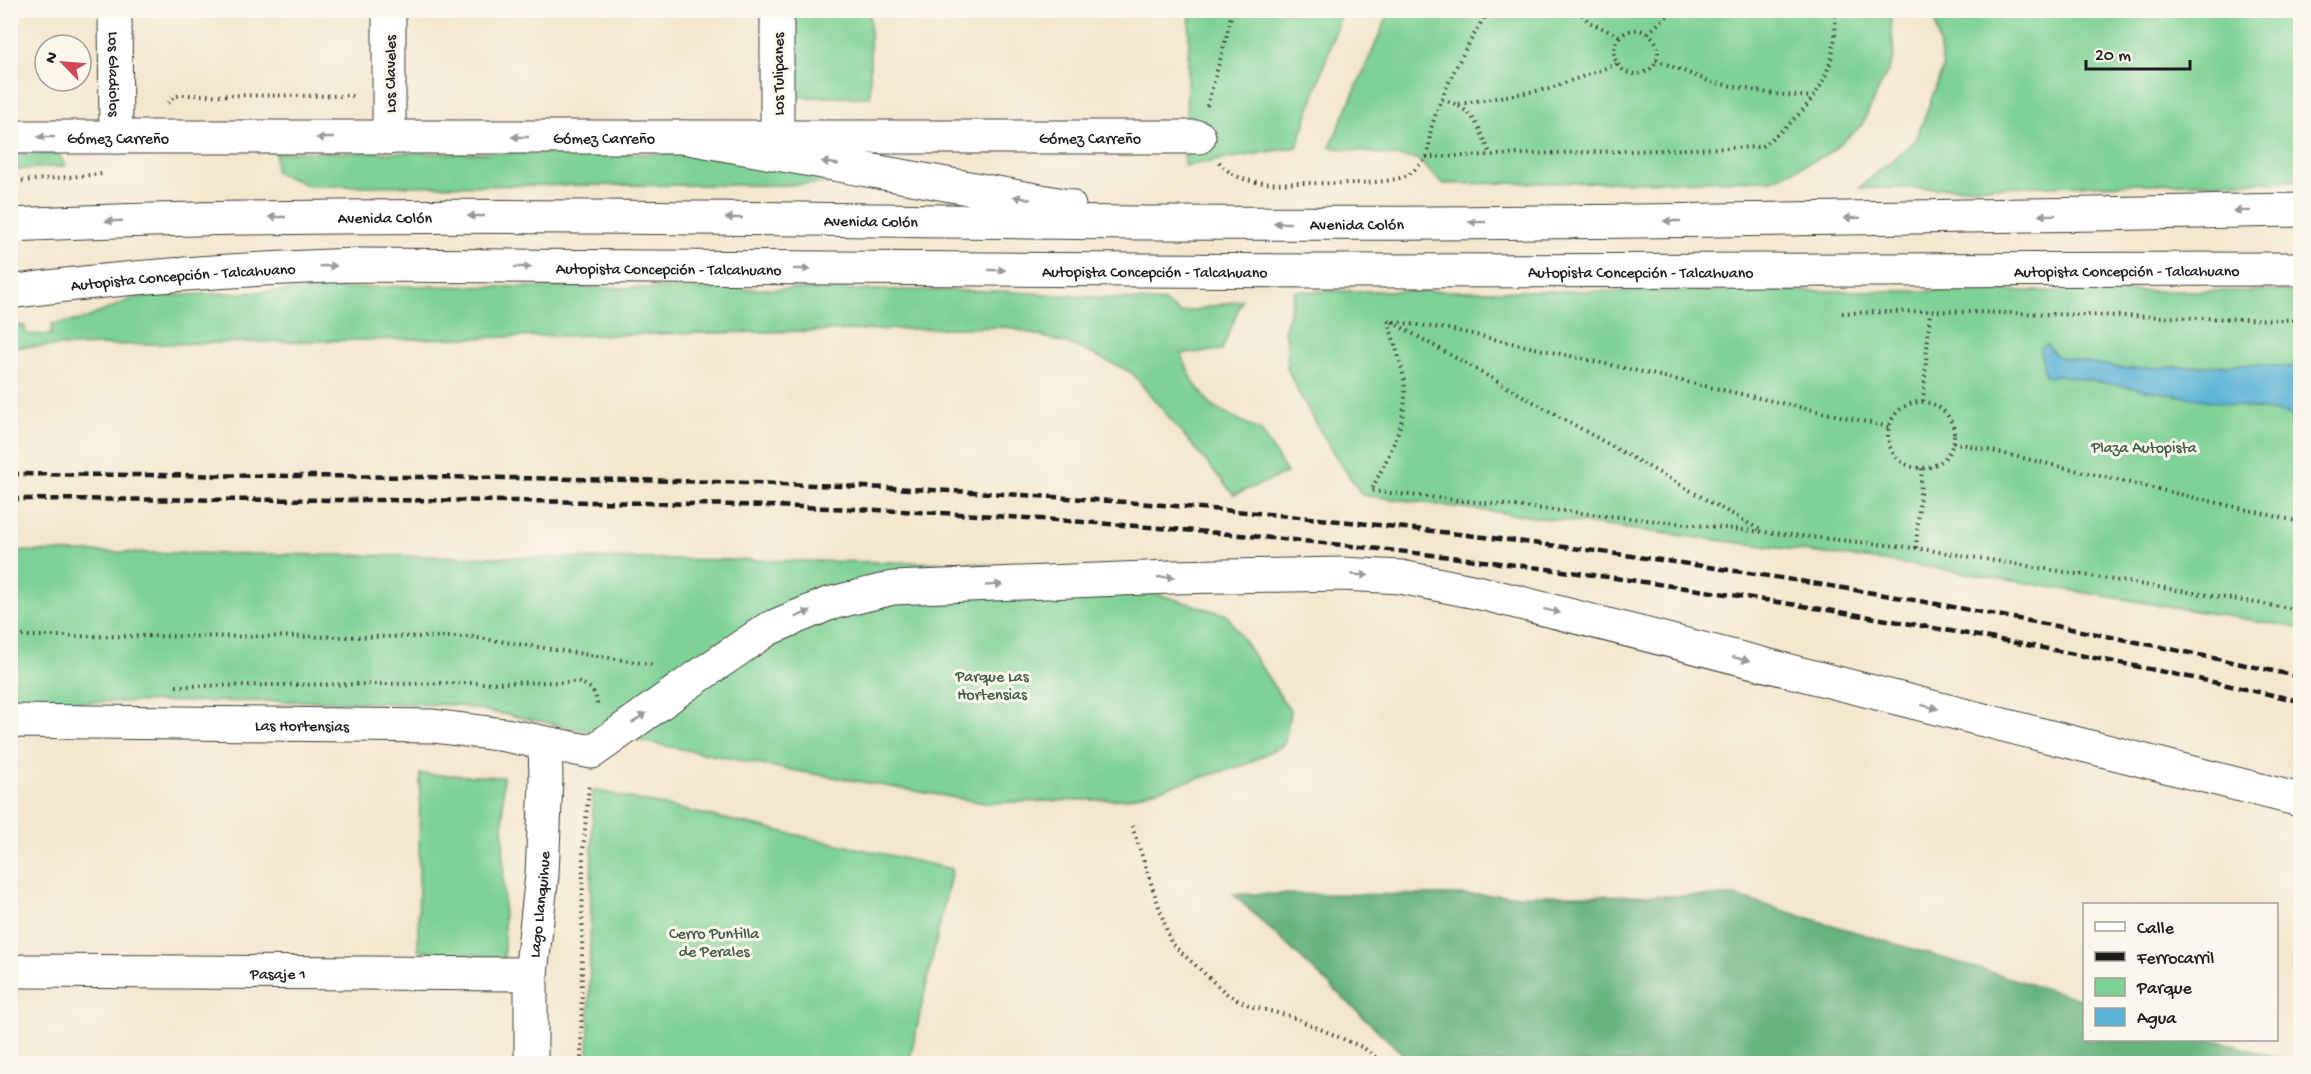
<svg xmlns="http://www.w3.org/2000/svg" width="2311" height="1074" viewBox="0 0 2311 1074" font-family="'Gochi Hand',sans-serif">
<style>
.green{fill:#7ed295;stroke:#4d7758;stroke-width:1.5}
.forest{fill:#66b47e;stroke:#41684d;stroke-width:1.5}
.water{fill:#58b3d6;stroke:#3a6879;stroke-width:1.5}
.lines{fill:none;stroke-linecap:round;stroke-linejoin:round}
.minor-casing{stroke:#3c3a37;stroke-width:35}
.major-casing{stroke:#3c3a37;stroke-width:35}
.path{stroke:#3c3a37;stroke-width:4;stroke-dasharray:1.5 4.5;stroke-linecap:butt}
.minor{stroke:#fff;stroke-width:33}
.major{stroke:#fff;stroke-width:33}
.rail{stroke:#1c1c1c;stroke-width:4.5;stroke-dasharray:9 4.5;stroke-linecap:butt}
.oneway{fill:#999}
.labels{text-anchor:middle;stroke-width:6;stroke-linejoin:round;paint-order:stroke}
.street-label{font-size:16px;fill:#1c1c1c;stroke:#fbf7ec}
.park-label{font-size:16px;fill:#3e5c46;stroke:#fbf7ec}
</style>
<rect width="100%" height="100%" fill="#fbf7ec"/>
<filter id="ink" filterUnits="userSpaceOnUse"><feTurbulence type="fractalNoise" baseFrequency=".0167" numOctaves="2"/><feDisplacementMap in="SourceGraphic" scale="12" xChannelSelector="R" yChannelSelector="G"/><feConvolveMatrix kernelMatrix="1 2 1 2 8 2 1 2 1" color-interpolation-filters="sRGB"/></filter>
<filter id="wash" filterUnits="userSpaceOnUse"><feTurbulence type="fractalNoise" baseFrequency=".008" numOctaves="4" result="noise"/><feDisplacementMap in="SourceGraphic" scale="24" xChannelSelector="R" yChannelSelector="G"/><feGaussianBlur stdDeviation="1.35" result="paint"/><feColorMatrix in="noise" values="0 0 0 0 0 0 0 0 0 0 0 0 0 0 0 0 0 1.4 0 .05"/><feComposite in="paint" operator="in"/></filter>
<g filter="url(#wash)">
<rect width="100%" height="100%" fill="#f3e7cd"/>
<!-- green -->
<g class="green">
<path d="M1890,10l4,48 -33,68 -33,28 -56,26 -329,4 -26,-25 -87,-12 60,-136z"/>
<rect x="795" y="11" width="75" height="86"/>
<path d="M1190,11h152l-45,136 -113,19z"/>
<path d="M1934,11h366v170l-368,7h-73l57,-48 27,-72z"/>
<path d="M276,152l421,2 179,28 -94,3 -472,1 -35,-14z"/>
<path d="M11,154h48l6,12 -54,4z"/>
<path d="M406,286l594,5 165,11 15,11 62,-13 -20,50 -41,4 13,29 18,23 49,25 26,42 -53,22 -103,-123 -59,-27 -64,-18 -997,20v-22l14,1 1,8 25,1 1,-11 30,-4 55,-23z"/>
<path d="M1295,291h1005v337l-371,-61 -567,-72 -32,-47 -34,-60 -9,-21v-28l-3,-7z"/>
<path d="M11,551l961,12 135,16 120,36 63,96 -5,33 -40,21 -120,34 -140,4 -217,-37 -312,-61 -144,-4 -301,1z"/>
<path d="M420,774l83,3 1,181 -86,-8z"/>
<path d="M593,790l359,79 -43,194h-321z"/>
</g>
<!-- forest -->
<path class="forest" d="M1233,894l502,2 349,104v40h132l80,23h-884z"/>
<!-- water -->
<path class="water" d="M2046,344l12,13 69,12 123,-5 50,4v48l-243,-41 -9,2 -3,-2 -5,-27z"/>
</g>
<g filter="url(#ink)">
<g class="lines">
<defs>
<g id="minor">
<path id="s1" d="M115,10l1,127"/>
<path d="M777,10v127"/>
<path id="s2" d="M10,137h1189"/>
<path d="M389,138v-128"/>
<path id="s3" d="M24,971l507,3"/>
<path id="s4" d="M531,1064v-90l11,-99 4,-96 -1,-35"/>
</g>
<g id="major">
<path d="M683,137l386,69"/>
<path id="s5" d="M10,225c384,-17 768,-4 1151,-2 380,2 760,-6 1139,-13"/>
<path id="s6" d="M10,292c116,-16 231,-23 348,-27 647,7 1295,8 1942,4"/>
<path id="s7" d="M10,721l423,5 72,9 87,17 95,-68 81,-55 60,-25 65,-16 278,-11 171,-3 59,3 80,16 819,207"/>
</g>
</defs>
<!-- minor casing -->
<use href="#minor" class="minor-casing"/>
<!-- major casing -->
<use href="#major" class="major-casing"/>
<!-- path -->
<g class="path">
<path d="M1578,10l11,12 30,14"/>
<circle cx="1636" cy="52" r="22"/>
<path d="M1648,33l26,-23"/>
<path d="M1656,60l55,22 62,12 39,3"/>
<path d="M1442,100c33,8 36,27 49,55"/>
<path d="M168,103l5,-6 9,-2 173,1"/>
<path d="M1459,104l89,-15 69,-25"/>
<path d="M1207,106l20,-71 5,-25"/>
<path d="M1426,157l335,-10c50,-38 78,-70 74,-137"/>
<path d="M1219,162c19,24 52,22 80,21 24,0 89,3 108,-8 6,-3 18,-14 20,-19 3,-8 2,-19 4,-27 12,-41 35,-83 58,-119"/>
<path d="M10,182l92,-8"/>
<path d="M1842,313l88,-2 350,9 20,-1"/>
<path d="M1388,321c5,19 13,39 16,59 6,40 -16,76 -33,111l545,57 384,62"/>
<path d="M1388,321l61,8 440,98"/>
<path d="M1392,322l370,209"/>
<path d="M1923,401l7,-90"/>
<circle cx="1921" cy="435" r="33"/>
<path d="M1953,442l347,80"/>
<path d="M1916,548l6,-80"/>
<path d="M10,636l462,1 183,28"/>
<path d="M176,686l401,-4c14,4 20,10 20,25"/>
<path d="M1132,826l39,117 57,52 25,12 37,9 74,32 20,16"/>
<path d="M581,1064l2,-213 6,-65"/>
</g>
<!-- minor -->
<use href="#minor" class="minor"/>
<!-- major -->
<use href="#major" class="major"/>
<!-- rail -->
<g class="rail">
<path d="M10,474c321,3 642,1 961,18 447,25 893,87 1329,185"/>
<path d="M10,499c344,2 688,-3 1031,20 424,29 845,90 1259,182"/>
</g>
</g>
<!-- one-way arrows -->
<defs><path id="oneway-solid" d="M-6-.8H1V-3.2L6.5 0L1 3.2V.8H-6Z" transform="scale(1.5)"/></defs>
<g class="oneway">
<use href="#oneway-solid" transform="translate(46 137) rotate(-180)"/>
<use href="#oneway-solid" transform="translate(520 137) rotate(180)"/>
<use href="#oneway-solid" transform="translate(325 138) rotate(-180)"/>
<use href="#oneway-solid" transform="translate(830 163) rotate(-170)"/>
<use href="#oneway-solid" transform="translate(1022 198) rotate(-170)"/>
<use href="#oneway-solid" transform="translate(2242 211) rotate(179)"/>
<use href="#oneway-solid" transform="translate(2047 215) rotate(179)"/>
<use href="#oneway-solid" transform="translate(476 216) rotate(-180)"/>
<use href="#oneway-solid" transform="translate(277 217) rotate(180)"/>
<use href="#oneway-solid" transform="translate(734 218) rotate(-180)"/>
<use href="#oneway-solid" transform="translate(1852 218) rotate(179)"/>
<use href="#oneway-solid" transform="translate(114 221) rotate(178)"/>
<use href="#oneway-solid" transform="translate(1672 221) rotate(180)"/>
<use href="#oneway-solid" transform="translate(1477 222) rotate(180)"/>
<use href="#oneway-solid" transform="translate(1282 223) rotate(180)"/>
<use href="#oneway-solid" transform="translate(328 266) rotate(-2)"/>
<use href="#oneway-solid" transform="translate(523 267)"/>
<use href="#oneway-solid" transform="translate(802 269)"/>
<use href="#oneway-solid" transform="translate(997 270)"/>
<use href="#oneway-solid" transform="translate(1360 575) rotate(3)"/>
<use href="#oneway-solid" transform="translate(1166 577) rotate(-2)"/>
<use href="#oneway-solid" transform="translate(994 585) rotate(-3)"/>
<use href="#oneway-solid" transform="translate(1552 611) rotate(14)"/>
<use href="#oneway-solid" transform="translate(803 614) rotate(-22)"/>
<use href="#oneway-solid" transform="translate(1741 659) rotate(14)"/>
<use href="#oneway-solid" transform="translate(1930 707) rotate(14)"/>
<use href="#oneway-solid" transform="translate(639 718) rotate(-36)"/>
</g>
</g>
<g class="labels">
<!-- street labels -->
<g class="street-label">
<text dy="6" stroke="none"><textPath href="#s1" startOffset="64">Los Gladiolos</textPath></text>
<text transform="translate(389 74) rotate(-90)" y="6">Los Claveles</text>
<text transform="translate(777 74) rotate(-90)" y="6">Los Tulipanes</text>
<text dy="6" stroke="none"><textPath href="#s2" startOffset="108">Gómez Carreño</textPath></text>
<text dy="6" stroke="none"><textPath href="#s2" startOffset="594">Gómez Carreño</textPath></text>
<text dy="6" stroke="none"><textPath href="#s2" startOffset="1080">Gómez Carreño</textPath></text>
<text dy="6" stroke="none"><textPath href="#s5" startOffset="375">Avenida Colón</textPath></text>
<text dy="6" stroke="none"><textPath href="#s5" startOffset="861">Avenida Colón</textPath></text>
<text dy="6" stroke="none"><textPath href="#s5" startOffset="1347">Avenida Colón</textPath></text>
<text dy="6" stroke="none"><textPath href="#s6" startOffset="660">Autopista Concepción - Talcahuano</textPath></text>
<text dy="6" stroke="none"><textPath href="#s6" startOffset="1146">Autopista Concepción - Talcahuano</textPath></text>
<text dy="6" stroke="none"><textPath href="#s6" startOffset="2118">Autopista Concepción - Talcahuano</textPath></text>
<text dy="6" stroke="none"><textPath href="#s6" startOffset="1632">Autopista Concepción - Talcahuano</textPath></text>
<text dy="6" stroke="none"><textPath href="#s6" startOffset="174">Autopista Concepción - Talcahuano</textPath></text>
<text dy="6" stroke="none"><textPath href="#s7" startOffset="292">Las Hortensias</textPath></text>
<text dy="6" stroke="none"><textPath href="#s4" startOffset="160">Lago Llanquihue</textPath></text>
<text dy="6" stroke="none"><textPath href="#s3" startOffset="254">Pasaje 1</textPath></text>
</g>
<!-- park labels -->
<g class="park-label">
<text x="2144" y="452">Plaza Autopista</text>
<text x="992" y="681">Parque Las<tspan x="992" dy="18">Hortensias</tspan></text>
<text x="714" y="938">Cerro Puntilla<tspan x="714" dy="18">de Perales</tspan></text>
</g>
</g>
<!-- margin -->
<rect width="2311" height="1074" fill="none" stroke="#fbf7ec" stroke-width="36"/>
<!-- legend -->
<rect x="2083" y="903" width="195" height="138" fill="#fbf7ec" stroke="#a29f99" stroke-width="1.5"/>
<rect x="2095" y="922" width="30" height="9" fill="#ffffff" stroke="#a29f99" stroke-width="1.5"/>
<text x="2137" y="933" font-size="18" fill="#1c1c1c">Calle</text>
<rect x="2095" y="952" width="30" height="9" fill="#1c1c1c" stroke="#a29f99" stroke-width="1.5"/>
<text x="2137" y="963" font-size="18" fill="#1c1c1c">Ferrocarril</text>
<rect x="2095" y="978" width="30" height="18" fill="#7ed295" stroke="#a29f99" stroke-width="1.5"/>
<text x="2137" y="993" font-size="18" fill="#1c1c1c">Parque</text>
<rect x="2095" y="1008" width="30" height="18" fill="#58b3d6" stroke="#a29f99" stroke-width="1.5"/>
<text x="2137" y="1023" font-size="18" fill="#1c1c1c">Agua</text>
<!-- north arrow -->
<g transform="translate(63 63) rotate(295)"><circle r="28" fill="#fbf7ec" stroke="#a29f99" stroke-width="1.5"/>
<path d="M0-4.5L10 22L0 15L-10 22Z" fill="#d1495b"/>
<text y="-9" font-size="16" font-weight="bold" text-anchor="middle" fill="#1c1c1c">N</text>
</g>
<!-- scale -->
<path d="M2086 60v9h104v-9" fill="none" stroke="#1c1c1c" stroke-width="3"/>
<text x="2095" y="60" font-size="18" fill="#1c1c1c" stroke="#fbf7ec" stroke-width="4.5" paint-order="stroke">20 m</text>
</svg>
